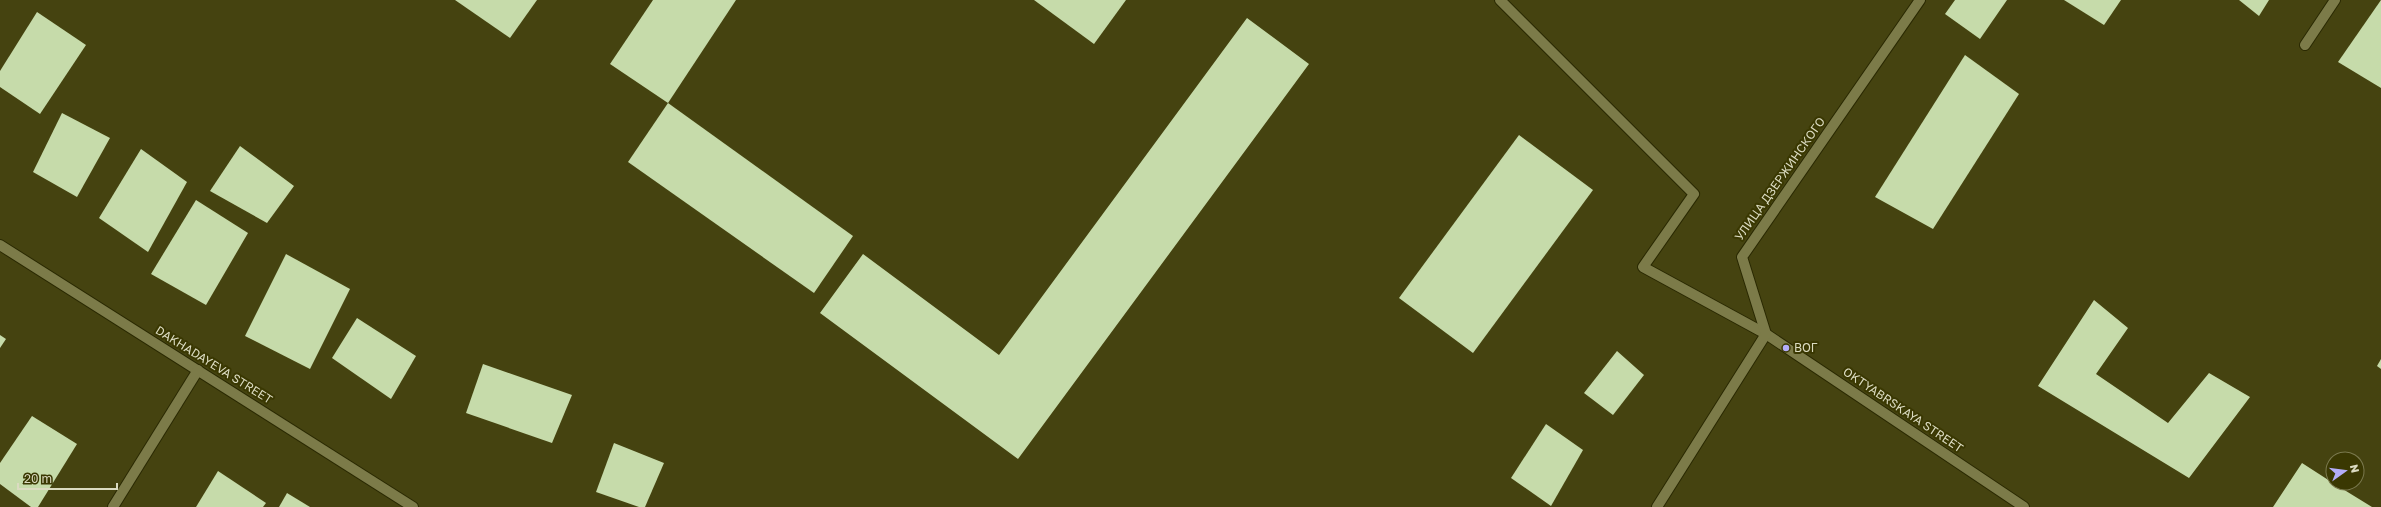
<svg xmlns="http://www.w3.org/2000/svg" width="2381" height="507" viewBox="0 0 2381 507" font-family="'Golos Text',sans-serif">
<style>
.building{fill:#c6dbaa}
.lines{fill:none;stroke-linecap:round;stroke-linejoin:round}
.service-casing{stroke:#2a2902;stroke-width:12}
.minor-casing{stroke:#2a2902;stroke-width:12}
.service{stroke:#7c7b49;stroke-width:10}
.minor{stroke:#7c7b49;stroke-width:10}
.poi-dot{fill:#b3adf9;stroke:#3a3802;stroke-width:1.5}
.labels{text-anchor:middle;stroke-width:4;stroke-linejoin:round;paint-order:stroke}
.street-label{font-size:12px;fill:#dbdbc1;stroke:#3a3802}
.poi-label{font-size:12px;fill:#dbdbc1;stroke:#3a3802;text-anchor:start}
</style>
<rect width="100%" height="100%" fill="#454310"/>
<!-- building -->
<g class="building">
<path d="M455,0h82l-27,38z"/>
<path d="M653,0h83l-68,103 -58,-39z"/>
<path d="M1034,0h92l-32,44z"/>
<path d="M1955,0h52l-27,39 -35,-25z"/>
<path d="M2064,0h57l-17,25z"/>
<path d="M2239,0h30l-10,16z"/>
<path d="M2381,0v88l-43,-26z"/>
<path d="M37,12l49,33 -46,69 -40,-27v-16z"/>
<path d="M1247,18l62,46 -291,395 -198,-146 43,-59 136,101z"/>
<path d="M1965,55l54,39 -86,135 -58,-32z"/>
<path d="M668,103l185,133 -39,57 -186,-131z"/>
<path d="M62,113l48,25 -33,59 -44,-25z"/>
<path d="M1519,135l74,55 -120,163 -74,-55z"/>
<path d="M240,146l54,40 -27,37 -57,-32z"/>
<path d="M141,149l46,33 -39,70 -49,-34z"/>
<path d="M196,200l52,33 -42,72 -55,-31z"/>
<path d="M286,254l64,35 -40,80 -65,-33z"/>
<path d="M2094,300l34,28 -32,46 72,49 41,-50 41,24 -61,81 -151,-92z"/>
<path d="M357,318l59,38 -25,43 -59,-41z"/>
<path d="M0,335l6,4 -6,9z"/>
<path d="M1617,351l27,24 -31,40 -29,-22z"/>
<path d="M2381,359v10l-4,-3z"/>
<path d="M483,364l89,31 -20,48 -86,-30z"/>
<path d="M32,416l45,28 -39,63h-7l-31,-23v-21z"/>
<path d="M1546,424l37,26 -32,56 -40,-28z"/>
<path d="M614,443l50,20 -19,44h-6l-43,-15z"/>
<path d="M2302,463l31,20 39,24h-99z"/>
<path d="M218,471l48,32 -3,4h-67z"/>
<path d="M287,493l23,14h-31z"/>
</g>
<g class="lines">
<defs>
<path id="service" d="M1500,0l194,194 -51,73 123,67"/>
<g id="minor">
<path d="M2305,45l30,-45"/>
<path d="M0,245l413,262"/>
<path d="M1766,334l258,173"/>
<path d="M113,507l85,-137"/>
<path d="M1657,507l109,-173 -24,-77 178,-257"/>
</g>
</defs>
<!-- service casing -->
<use href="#service" class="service-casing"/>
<!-- minor casing -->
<use href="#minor" class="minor-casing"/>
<!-- service -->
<use href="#service" class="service"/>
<!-- minor -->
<use href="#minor" class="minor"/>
</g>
<!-- markers -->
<circle class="poi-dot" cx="1786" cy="348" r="4"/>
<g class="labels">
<!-- street labels -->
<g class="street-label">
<text transform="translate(1780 179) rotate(-55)" y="4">УЛИЦА ДЗЕРЖИНСКОГО</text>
<text transform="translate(214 365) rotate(32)" y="4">DAKHADAYEVA STREET</text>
<text transform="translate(1903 410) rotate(34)" y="4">OKTYABRSKAYA STREET</text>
</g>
<!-- poi labels -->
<g class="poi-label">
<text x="1794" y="352">ВОГ</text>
</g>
</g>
<!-- north arrow -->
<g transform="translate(2345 471) rotate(76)"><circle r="19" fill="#3a3802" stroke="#7a794e"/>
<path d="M0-3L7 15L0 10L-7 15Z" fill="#b3adf9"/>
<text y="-6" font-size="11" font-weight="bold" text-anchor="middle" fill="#dbdbc1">N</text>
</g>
<!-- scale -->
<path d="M18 483v6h99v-6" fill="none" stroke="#dbdbc1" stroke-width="2"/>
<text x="24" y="483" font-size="12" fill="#dbdbc1" stroke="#3a3802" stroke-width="3" paint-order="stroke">20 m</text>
</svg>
